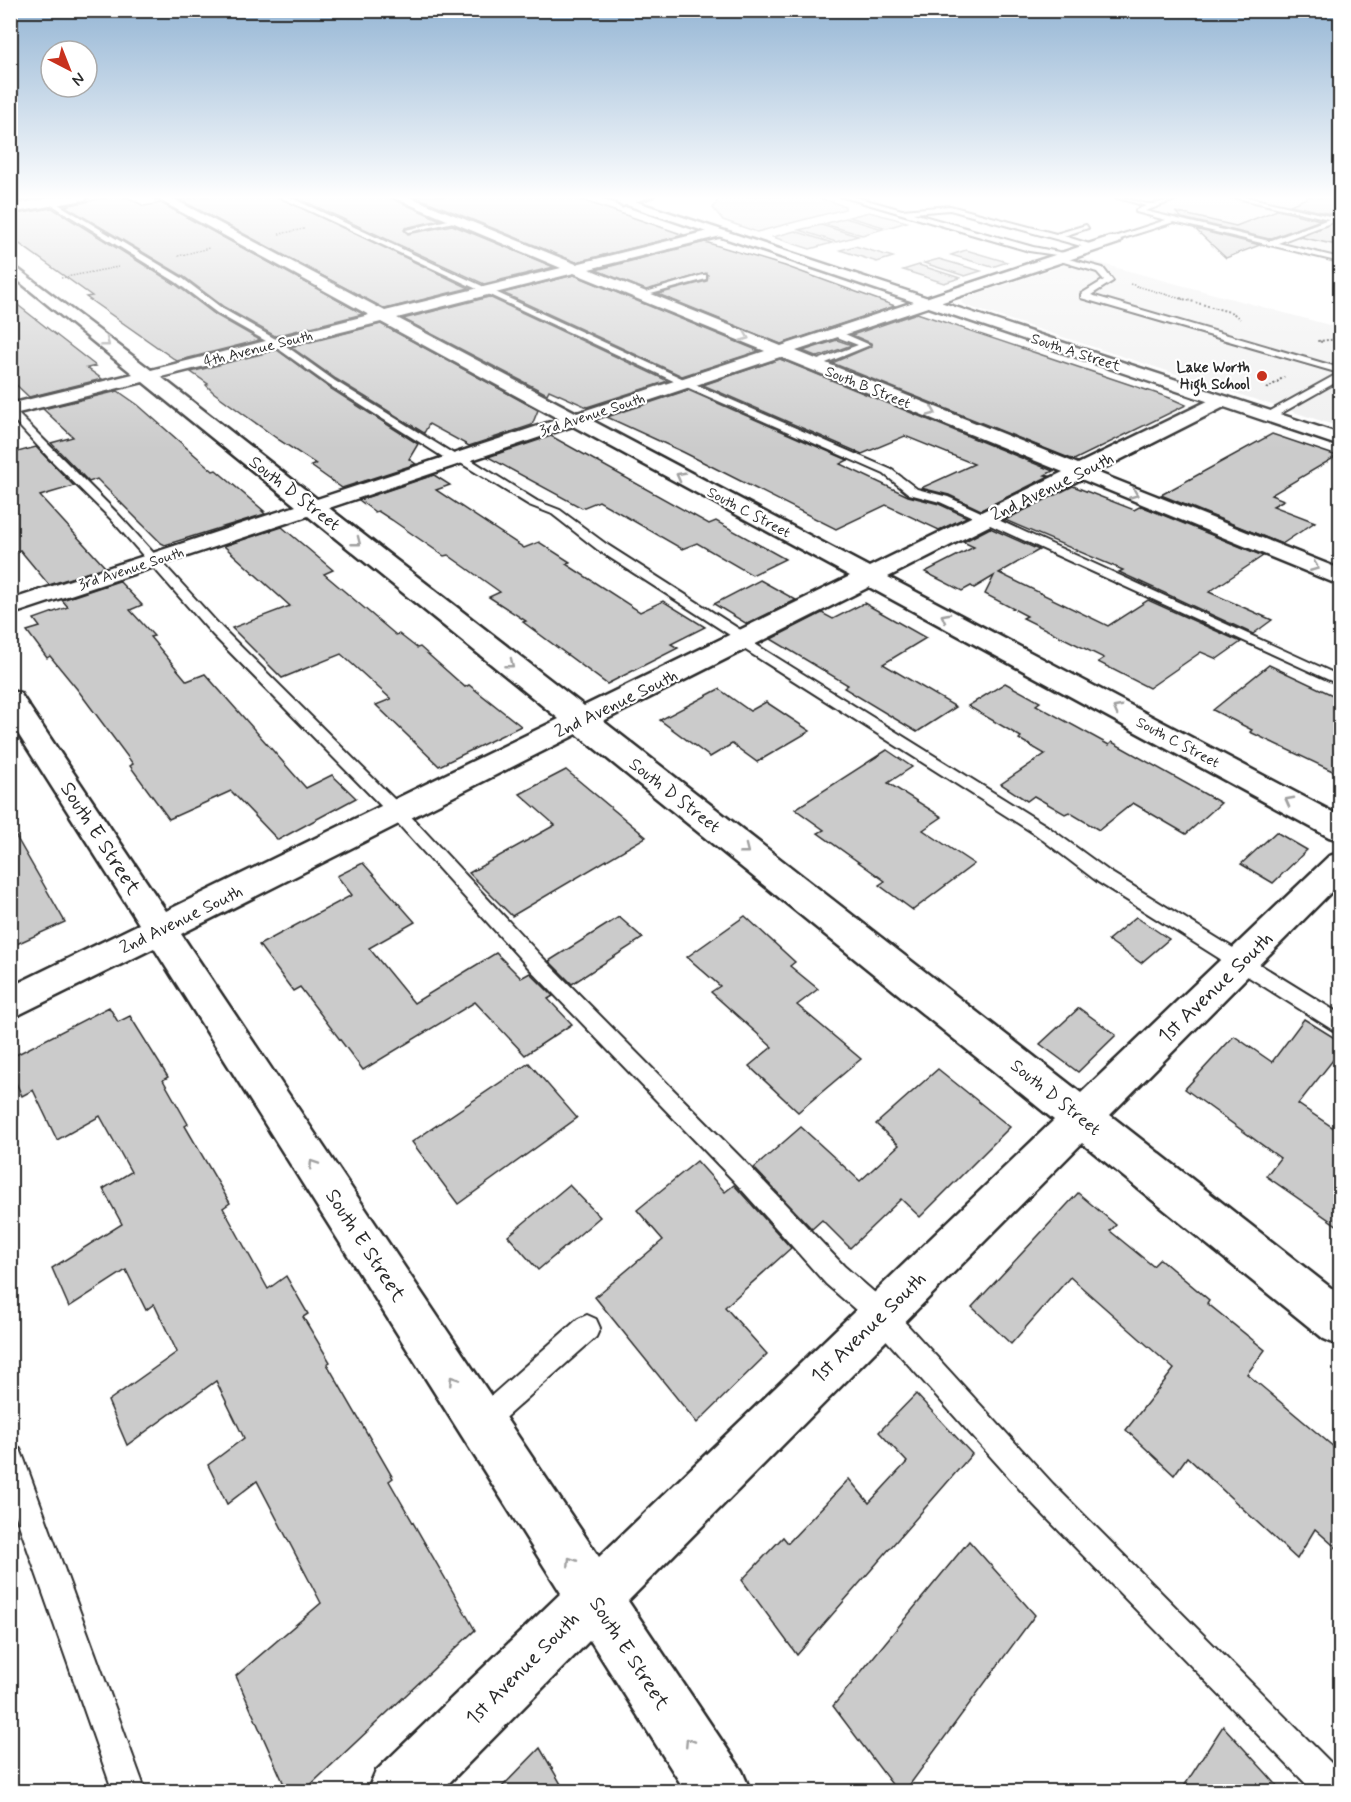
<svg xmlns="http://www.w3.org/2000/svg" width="1351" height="1802" viewBox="0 0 1351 1802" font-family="Mynerve,sans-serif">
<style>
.built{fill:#efefef}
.green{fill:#e0e0e0;stroke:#868686;stroke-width:1.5}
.building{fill:#cbcbcb;stroke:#2b2b2b;stroke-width:1.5}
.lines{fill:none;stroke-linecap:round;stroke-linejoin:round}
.service-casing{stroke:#2b2b2b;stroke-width:4}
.minor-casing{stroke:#2b2b2b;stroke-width:5}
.tertiary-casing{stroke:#2b2b2b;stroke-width:5}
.path-far1{stroke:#2b2b2b;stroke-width:1.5;stroke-dasharray:1.5 1.5;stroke-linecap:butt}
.path{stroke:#2b2b2b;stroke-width:2;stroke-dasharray:2 2;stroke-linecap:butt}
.service{fill:#fff;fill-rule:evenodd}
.minor{fill:#fff;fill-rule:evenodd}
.tertiary{fill:#fff;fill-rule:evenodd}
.oneway{stroke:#a0a0a0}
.poi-dot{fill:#c8321e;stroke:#fff;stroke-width:2}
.labels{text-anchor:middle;stroke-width:4.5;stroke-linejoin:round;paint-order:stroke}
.far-street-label{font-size:15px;fill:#2b2b2b;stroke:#fff}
.far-poi-label{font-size:15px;font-weight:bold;fill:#2b2b2b;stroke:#fff;text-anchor:end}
.street-label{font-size:18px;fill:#2b2b2b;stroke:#fff}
.near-street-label{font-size:21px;fill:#2b2b2b;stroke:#fff}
</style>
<rect width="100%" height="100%" fill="#fff"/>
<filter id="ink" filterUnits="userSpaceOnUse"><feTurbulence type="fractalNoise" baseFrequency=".0167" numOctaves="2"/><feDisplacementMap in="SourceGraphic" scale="12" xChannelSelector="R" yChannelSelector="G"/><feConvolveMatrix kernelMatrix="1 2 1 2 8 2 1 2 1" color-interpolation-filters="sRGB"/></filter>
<g filter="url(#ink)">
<!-- built -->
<g class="built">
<path d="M1169,196h171v60l-209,-48z"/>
<path d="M1084,259l256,69v99l-373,-121 -6,-4 3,-4 9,-3z"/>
</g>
<!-- green -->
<g class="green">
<path d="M721,196h91l33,10v3l-88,23 -34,-12 -10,-12z"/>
<path d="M869,212l38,10 -20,6 -38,-11z"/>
<path d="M845,218l38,11 -21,6 -38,-11z"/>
<path d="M821,225l37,11 -22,6 -37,-12z"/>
<path d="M795,231l37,12 -22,6 -37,-12z"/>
<path d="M855,246l38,11 -16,5 -37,-12z"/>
<path d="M966,250l41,12 -15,5 -41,-12z"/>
<path d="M939,259l42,12 -16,5 -41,-13z"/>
<path d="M919,265l41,13 -16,5 -41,-13z"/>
</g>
<!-- building -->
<g class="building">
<path d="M115,196l12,1 17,9 17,-3 202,111 -88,22 -51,-29 -41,-31 -118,-70z"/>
<path d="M201,196h75l193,92 -84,21 -205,-109z"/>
<path d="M293,196h95l52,24 -35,8 -1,2 4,4 44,-9 102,42 -70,17z"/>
<path d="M414,196h156l114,39 -108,27z"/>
<path d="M1311,196l30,3v47l-41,-9 40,-17 -1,-4 -49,-11z"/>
<path d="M52,208l123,76 41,31 44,25 -83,21 -91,-64 6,-1 -82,-59v-22z"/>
<path d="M1277,210l44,10 -52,19 -87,-21 -7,-6 61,14z"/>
<path d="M1195,229l65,16 -34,13z"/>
<path d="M705,242l80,24 110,40 -114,38 -123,-50 49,-13 1,-6 -2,-2 -60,17 -50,-20z"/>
<path d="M574,275l185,76 -77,25 -179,-83z"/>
<path d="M489,297l179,84 -81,26 -38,-17 -2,4 -144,-75z"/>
<path d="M10,299l86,67 -9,2 15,11 -73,18 -19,-18z"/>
<path d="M917,313l253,85 16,7 -112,55 -242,-97 40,-17 -1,-3 -19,-8z"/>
<path d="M381,324l157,86 -6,15 -63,21 -40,-22 -5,9 -88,-54 -45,-32z"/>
<path d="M837,340l15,5 -34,12 -15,-6z"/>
<path d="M277,350l51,37 90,57 -9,15 7,5 -74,24 -31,-22 5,-2 -37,-24 -66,-48 -7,-7 2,-1 -17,-12z"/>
<path d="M780,359l273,112 -8,4 4,1 -68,34 -32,-15 -28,-7 53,-24 -69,-28 -43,18 -159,-69z"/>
<path d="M688,390l160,70 -8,4 68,32 31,8 28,13 -28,13 -53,-25 -50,24 -153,-77 -76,-35z"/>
<path d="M118,391l20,14 75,66 3,-1 48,41h-2l3,3 -100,31 -4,-2 -64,-64 -8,3 -38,-39 22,-6 -30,-28z"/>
<path d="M1272,434l65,22 -66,39 13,5 -11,6 42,16 -33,22 -121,-49z"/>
<path d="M551,436l158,88 7,-3 69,38 -33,16 -55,-32 -15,6 -83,-48 -17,7 -94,-51z"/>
<path d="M36,447l38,39 -34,10 65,71 -56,18 -29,-35 -10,4v-100z"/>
<path d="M434,475l16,10 -14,5 88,58 15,-6 31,20 -4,2 74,48 23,-11 42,26 -34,17 7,4 -71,36 -84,-62 3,-1 -37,-24 11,-5 -52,-37 -4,1 -52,-36 -14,-9 -3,1 -16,-12z"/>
<path d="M1073,486l61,24 7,-4 122,50 -54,36 63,28 -19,14 -134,-62 4,-2 -118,-50z"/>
<path d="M282,527l51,43 -9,4 72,61 3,-1 18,14 3,-1 45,40 4,-2 52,41 -82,40 -63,-61 15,-6 -50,-45 -59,24 -50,-50 58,-22 -66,-60z"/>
<path d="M990,528l49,22 -40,23 109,53 40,-26 93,42 -24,17 -16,-7 -52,36 -51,-26 6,-4 -81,-40 4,-2 -42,-22 9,-18 -20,12 -3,-2 -9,5 -37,-19 49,-25 -11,-5z"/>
<path d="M760,580l36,20 -49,24 -33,-20z"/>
<path d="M119,581l23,24 -12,5 24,26 -4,1 37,44 18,-7 101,114 26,-13 24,23 -78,42 -47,-49 -62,28 -39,-53 3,-2 -56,-75 -27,-33 -3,2 -20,-27 13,-4 -6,-8 34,-12 -6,-7z"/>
<path d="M864,603l62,35 -43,26 73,43 -39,25 -73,-44 4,-3 -77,-46 51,-26 11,6z"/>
<path d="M1269,665l72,34v76l-91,-43 2,-2 -39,-20z"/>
<path d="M1005,683l35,19 -4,3 73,40 3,-3 109,61 -35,31 -53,-31 -34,27 -30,-18 -4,2 -31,-18 -7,5 -26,-17 44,-30 -26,-15 2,-2 -53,-31z"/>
<path d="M719,689l31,22 16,-9 44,29 -53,31 -25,-18 -22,13 -50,-37z"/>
<path d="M887,750l25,17 -24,16 54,34 -19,13 51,34 -61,46 -34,-25 6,-4 -67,-48 6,-3 -29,-21z"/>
<path d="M566,770l80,67 -134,79 -43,-43 86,-48 -35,-31z"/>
<path d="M10,826l55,96 -55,25z"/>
<path d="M1276,832l31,18 -34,33 -32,-19z"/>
<path d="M363,863l52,59 -46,26 45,55 82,-50 25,25 9,-5 23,23 -5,3 24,25 -47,31 -50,-53 -112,68 -63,-83 -7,4 -34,-46 93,-50 -15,-19z"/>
<path d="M745,916l50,46 -5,4 28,23 -21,16 64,54 -63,53 -49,-46 23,-19 -61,-55 9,-6 -33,-29z"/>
<path d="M619,917l24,21 -71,46 -23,-23z"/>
<path d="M1136,917l33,22 -28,24 -33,-23z"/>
<path d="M109,1007l9,15 12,-6 38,61 -5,3 25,44 -3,2 45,77 -7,5 45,81 18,-13 22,38 -5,3 27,45 -3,2 66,114 -4,3 86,149 -171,161h-17l-51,-115 85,-73 -64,-122 -30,23 -19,-39 36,-27 -28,-57 -89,64 -19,-44 69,-49 -23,-48 -8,6 -20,-40 -57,37 -17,-39 70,-44 -19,-35 28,-17 -31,-56 -43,24 -24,-50 -11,6 -12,-26v-12z"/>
<path d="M1079,1008l37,27 -38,37 -38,-28z"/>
<path d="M1304,1019l37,23v8l-43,54 43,29v95l-75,-52 14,-18 -95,-69 49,-53 38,26z"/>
<path d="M529,1063l48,55 -119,86 -46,-62z"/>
<path d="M938,1069l72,58 -90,90 -19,-18 -51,49 -28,-28 -10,9 -58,-61 47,-41 59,54 39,-36 -23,-21z"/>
<path d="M697,1161l28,31 9,-7 57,63 -66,59 42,47 -70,69 -102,-126 68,-57 -26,-30z"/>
<path d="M569,1185l31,32 -62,53 -30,-34z"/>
<path d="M1078,1193l38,32 -6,6 43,35 7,-7 49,41 -2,3 58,47 -18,24 94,79v99l-26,-23 -18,30 -110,-102 -13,18 -48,-45 48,-61 -104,-92 -59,67 -39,-37z"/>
<path d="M916,1394l56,60 -175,201 -55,-75 41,-43 5,6 61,-64 20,24 38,-41 -28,-30z"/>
<path d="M969,1541l66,74 -130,176h-8l-64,-85z"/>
<path d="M1223,1726l44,48 15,17h-101z"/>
<path d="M540,1748l25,43h-67z"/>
</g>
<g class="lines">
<defs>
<g id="service">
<path d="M278,196h9l401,185 204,89 25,19 31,8 392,179v9l-400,-183 -31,-8 -25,-20 -202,-89z"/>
<path d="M840,196h12l50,14 48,-4 106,28 30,-9 2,3 -24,8 35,11 -7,2 -142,-39 -37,3 120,34 41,8 -4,2 -41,-6z"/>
<path d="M1111,196c14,0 29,9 42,8 12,-1 21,-8 33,-8l-41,15 124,30 60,-22 -101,-23h14l96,22v2l-60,23 62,15v4l-166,-40 -63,20v-4l55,-18 -30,-8v-2l10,-4z"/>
<path d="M49,201h4l129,77 41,31 56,32 56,40 122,75h8l72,45 23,9 46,34 144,92v5l297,185 63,46 230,142v18l-7,-2 -235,-148 -63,-48 -299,-190v-5l-138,-89 -46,-36 -23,-9 -70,-43h-8l-122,-77 -56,-40 -56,-32 -41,-31 -127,-79z"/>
<path d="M456,218l2,3 -49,11 -3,-2z"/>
<path d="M1057,256l46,12 10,13 -22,14 249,73v12l-67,38h-8v-4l74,-41 -258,-75v-4l23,-14 -7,-8 -40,-12z"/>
<path d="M703,275h3v4l-66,18 -4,-2z"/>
<path d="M832,331h6l32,14 -54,22h-6v-4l48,-18 -26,-10z"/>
<path d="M10,406l108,108 104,114 181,180 138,148 208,210 95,100 46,40 163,178 287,288v20h-26l-281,-288 -161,-180 -46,-40 -93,-104 -206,-214 -136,-150 -179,-182 -102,-116 -62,-61 -38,-41z"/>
<path d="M587,1315l9,4 4,9 -4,9 -106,94 -9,4 -9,-4 -4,-9 4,-9 106,-94z"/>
<path d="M10,1446l10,3 4,10 122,333h-33l-103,-293z"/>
</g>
<g id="minor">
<path d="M152,196h16l217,115 176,-43 -171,-72h17l169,68 140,-35 6,4 -1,3 -132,33 192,77 328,-109h10l2,3 -2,3 -323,108 282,113 138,-67h12l3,4 -3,4 -132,67 244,97v15l-8,-2 -251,-103 -193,98 452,239v24l-11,-3 -460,-250 -266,134 478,372 248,-237 11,-3v30l-230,232 230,180v51l-16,-7 -242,-196 -454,458 114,170 9,21h-65l-96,-152 -150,152h-73l9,-21 185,-178 -407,-645 -144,71v-32l129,-63 -129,-203v-30l10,2 146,218 393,-192 -251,-203 -298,99v-15l286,-94 -153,-124 -133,33v-11l123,-30 -123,-100v-11l141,107 218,-55zM574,273l191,78 -188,62 -180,-95zM381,322l178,97 -242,80 -156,-122zM780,357l283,115 -194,95 -278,-147zM573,426l277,150 -266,130 -255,-198zM577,734l477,386 -455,437 -418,-623z"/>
<path d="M630,196h23l-31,10 -6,-4z"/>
</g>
<g id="tertiary">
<path d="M61,196h29l-6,4 -74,13v-8z"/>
<path d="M600,196h19l721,238v12z"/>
</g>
</defs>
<!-- service casing -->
<use href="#service" class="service-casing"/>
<!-- minor casing -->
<use href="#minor" class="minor-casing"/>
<!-- tertiary casing -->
<use href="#tertiary" class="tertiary-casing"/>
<!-- path-far1 -->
<g class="path-far1">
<path d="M465,198l13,-2"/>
<path d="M279,234l25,-5"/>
<path d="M178,256l31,-8"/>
<path d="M61,278l57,-11"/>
<path d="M1130,284l55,16"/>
</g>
<!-- path -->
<g class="path">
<path d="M1180,298l53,15 7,6"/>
<path d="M1322,342l-4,-1 22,-2"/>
<path d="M1267,389l17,-12"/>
</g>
<!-- service -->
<use href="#service" class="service"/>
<!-- minor -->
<use href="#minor" class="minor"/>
<!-- tertiary -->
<use href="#tertiary" class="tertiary"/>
</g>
<!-- one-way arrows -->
<defs><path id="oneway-chevron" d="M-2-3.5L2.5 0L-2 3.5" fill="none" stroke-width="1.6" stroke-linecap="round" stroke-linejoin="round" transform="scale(1.5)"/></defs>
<g class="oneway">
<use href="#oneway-chevron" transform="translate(745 337) rotate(22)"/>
<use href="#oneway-chevron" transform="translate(106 343) rotate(38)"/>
<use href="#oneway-chevron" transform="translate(932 412) rotate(22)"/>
<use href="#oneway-chevron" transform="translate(680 476) rotate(-152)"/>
<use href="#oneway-chevron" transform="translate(1134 494) rotate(22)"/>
<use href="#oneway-chevron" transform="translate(357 542) rotate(38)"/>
<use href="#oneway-chevron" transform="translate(1315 567) rotate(22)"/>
<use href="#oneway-chevron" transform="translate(945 617) rotate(-152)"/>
<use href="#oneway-chevron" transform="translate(510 664) rotate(38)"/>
<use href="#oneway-chevron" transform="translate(1117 709) rotate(-152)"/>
<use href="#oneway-chevron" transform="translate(1289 801) rotate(-152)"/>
<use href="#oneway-chevron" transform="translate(745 850) rotate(38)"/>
<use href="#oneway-chevron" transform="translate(313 1164) rotate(-123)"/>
<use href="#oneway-chevron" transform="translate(453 1380) rotate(-123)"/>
<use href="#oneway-chevron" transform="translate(571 1561) rotate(-123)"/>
<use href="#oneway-chevron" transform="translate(689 1742) rotate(-123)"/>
</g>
</g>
<!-- sky -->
<linearGradient id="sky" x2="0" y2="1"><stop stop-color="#94b5d4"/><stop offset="0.44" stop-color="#fff"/><stop offset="1" stop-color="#fff" stop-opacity="0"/></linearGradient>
<rect width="1351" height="449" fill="url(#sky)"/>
<!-- markers -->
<circle class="poi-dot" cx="1262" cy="376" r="6"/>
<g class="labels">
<!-- far-street labels -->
<g class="far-street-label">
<text transform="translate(258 348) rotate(-14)" y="5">4th Avenue South</text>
<text transform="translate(1076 352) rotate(18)" y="5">South A Street</text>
<text transform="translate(868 387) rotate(22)" y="5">South B Street</text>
<text transform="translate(592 414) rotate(-18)" y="5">3rd Avenue South</text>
<text transform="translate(749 512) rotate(28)" y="5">South C Street</text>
<text transform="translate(131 568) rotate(-18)" y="5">3rd Avenue South</text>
<text transform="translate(1178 742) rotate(28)" y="5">South C Street</text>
</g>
<!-- far-poi labels -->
<g class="far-poi-label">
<text x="1250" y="372">Lake Worth<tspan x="1250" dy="17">High School</tspan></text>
</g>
<!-- street labels -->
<g class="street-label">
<text transform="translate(1052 486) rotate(-26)" y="6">2nd Avenue South</text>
<text transform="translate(295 493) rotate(38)" y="6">South D Street</text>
<text transform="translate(616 703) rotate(-26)" y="6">2nd Avenue South</text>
<text transform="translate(675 795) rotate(38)" y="6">South D Street</text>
<text transform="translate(181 919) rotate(-26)" y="6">2nd Avenue South</text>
<text transform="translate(1056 1097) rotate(39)" y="6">South D Street</text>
</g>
<!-- near-street labels -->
<g class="near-street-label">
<text transform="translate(101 838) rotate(57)" y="7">South E Street</text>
<text transform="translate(1215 987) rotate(-44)" y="7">1st Avenue South</text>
<text transform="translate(366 1245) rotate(57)" y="7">South E Street</text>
<text transform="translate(868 1327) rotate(-44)" y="7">1st Avenue South</text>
<text transform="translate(630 1653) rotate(57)" y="7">South E Street</text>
<text transform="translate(522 1668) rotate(-45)" y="7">1st Avenue South</text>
</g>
</g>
<!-- margin -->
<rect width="1351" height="1802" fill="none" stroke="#fff" stroke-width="36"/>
<rect x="18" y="18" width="1315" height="1766" fill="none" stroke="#2b2b2b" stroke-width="2" filter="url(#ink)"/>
<!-- north arrow -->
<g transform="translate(69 69) rotate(138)"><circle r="28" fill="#ffffff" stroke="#aaaaaa" stroke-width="1.5"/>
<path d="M0-4.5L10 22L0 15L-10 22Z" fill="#c8321e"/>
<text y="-9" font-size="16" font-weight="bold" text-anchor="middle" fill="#2b2b2b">N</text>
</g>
</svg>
